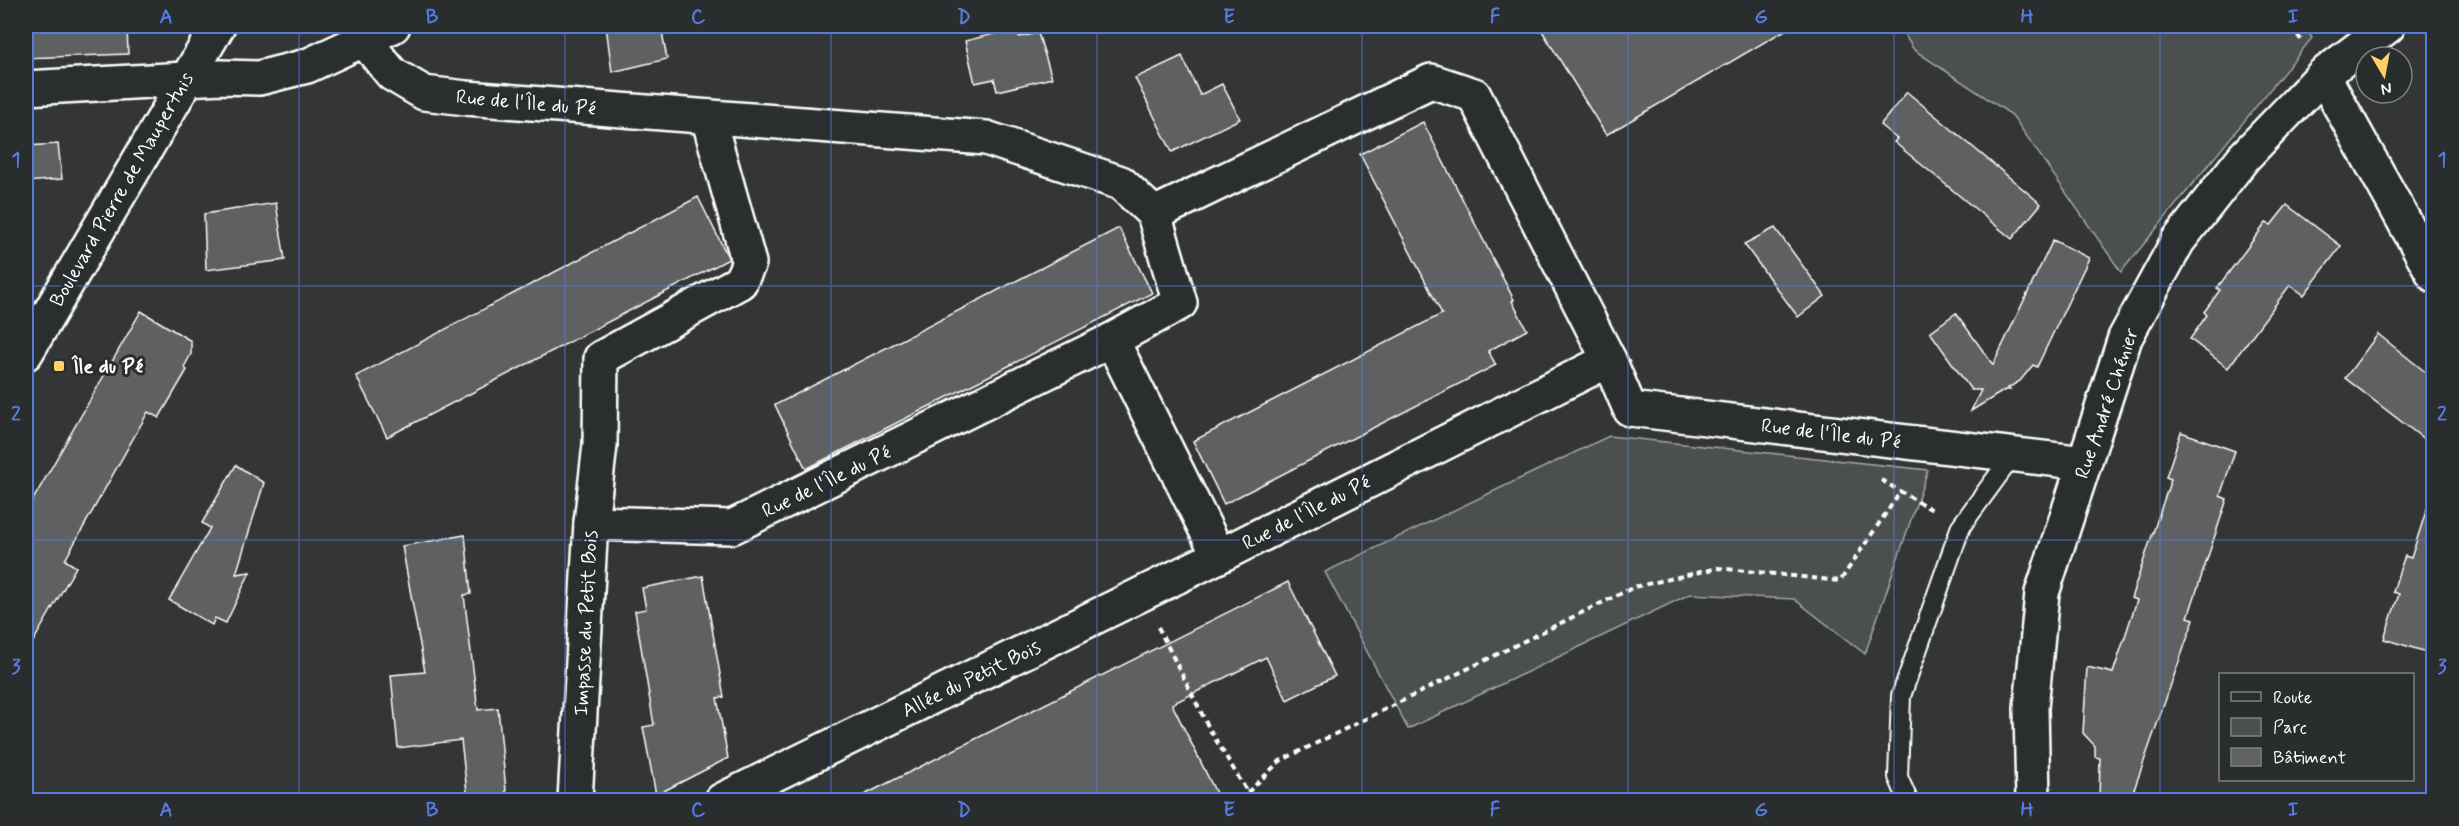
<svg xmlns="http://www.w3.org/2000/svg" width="2459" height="826" viewBox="0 0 2459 826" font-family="Mynerve,sans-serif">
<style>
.green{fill:#4c4f50;stroke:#a6a7a8;stroke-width:1.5}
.building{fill:#5f6162;stroke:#fff;stroke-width:1.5}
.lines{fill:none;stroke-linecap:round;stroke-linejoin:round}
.lane-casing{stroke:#fff;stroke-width:22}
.street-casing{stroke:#fff;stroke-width:38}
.secondary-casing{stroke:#fff;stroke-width:38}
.path{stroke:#fff;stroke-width:4;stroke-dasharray:6 4.5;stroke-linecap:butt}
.lane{stroke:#2a2d2e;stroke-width:18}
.street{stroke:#2a2d2e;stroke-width:33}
.secondary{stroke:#2a2d2e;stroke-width:33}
.grid{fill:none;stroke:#567ae2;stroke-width:1.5;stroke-opacity:0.55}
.poi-dot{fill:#ffd166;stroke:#2a2d2e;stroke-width:2}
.labels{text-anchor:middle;stroke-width:6;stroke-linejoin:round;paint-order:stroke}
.street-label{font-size:20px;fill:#fff;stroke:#2a2d2e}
.poi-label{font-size:20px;font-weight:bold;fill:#fff;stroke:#2a2d2e;text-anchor:start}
.neatline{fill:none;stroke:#567ae2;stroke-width:2}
.grid-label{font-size:20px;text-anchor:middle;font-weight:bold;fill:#567ae2}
</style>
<rect width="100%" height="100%" fill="#333536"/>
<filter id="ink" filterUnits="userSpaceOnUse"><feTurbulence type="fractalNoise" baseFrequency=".0167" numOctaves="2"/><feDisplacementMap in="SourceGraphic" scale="12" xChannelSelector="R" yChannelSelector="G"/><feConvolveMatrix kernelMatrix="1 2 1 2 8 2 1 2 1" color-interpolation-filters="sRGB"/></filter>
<g filter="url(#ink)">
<!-- green -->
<g class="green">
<path d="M1899,26h406l7,12 -191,234 -109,-157 -98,-65z"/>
<path d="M1609,436l319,34 -63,184 -71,-55 -104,-5 -282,135 -83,-157z"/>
</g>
<!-- building -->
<g class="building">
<path d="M26,26h101l1,28 -102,4z"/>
<path d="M606,26h55l6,33 -55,13z"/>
<path d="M1539,26h253l-186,109z"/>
<path d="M1010,30l10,7 18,-4 14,45 -55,13 -3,-12 -19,4 -10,-42z"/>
<path d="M1182,56l18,39 22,-11 18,35 -68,33 -37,-74z"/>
<path d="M1907,92l134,112 -29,35 -118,-97 3,-3 -17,-14z"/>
<path d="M1423,122l91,178 -2,1 15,29 -39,21 8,14 -272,139 -31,-63 249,-127 -82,-160z"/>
<path d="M58,144l4,35 -36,3v-36z"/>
<path d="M698,197l31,62 -342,178 -31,-61z"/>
<path d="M276,203l9,57 -79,10 -2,-56z"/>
<path d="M2287,205l54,41 -37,49 -14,-10 -62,83 -38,-29 17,-24 -3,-3 16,-22 -3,-2 49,-65 5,2z"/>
<path d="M1119,228l33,65 -346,176 -31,-64z"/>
<path d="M1775,228l50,68 -27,21 -54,-73z"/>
<path d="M2053,240l36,18 -52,109 -4,-2 -13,16 -12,7 2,2h-5l-34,21 10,-21h-10l-41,-58 26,-19 37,52z"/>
<path d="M141,311l50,30v13l-7,13 3,3 -28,48 -11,-6 -83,148 11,7 -50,87v-142z"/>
<path d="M2378,334l55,44v68l-88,-68z"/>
<path d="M2181,432l54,19 -15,45 7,3 -39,118 6,2 -64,182h-31l1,-43 -5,-1v-11l-12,-13 4,-66 26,6 24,-73 -6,-2 40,-119 -5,-2z"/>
<path d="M236,465l28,18 -28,91 14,-2 -24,51 -11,-5 -3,7 -43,-25 41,-72 -8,-5z"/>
<path d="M2427,508l6,1v145l-49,-15 15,-45 -6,-2 6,-20 6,-16 6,2z"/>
<path d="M465,535l6,59 -7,1 14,115 20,-2 9,93h-39l-7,-61 -63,8 -7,-73 34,-3 -23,-126z"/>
<path d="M703,576l21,121 -7,1 11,60 -72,37 -13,-68 11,-2 -19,-114 11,-2 -4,-21z"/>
<path d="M1288,582l47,94 -48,24 -21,-43 -94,47 48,97h-368z"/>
</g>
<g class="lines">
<defs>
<path id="lane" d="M1908,800l-10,-23 3,-81 60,-170 52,-71"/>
<g id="street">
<path d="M364,40l28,34 32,19 42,5 520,40 135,45 33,31 26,89 -68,37 -380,187 -141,-4"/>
<path d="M2323,75l111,200"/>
<path d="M26,88l195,-11 38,1 48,-12 86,-40"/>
<path d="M1112,340l107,216"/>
<path d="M1609,360l21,49 454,54"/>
<path d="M575,800l16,-277 9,-78 1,-87 139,-76 9,-19 -41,-146"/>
<path d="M722,800l497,-244 390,-196 -135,-265 -43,-14 -277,133"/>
<path d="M2033,800l-2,-92 11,-115 83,-255 53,-97 66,-84 79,-82 65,-49"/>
</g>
<path id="secondary" d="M26,353l192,-327"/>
</defs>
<!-- lane casing -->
<use href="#lane" class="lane-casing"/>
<!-- street casing -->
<use href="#street" class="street-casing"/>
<!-- secondary casing -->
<use href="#secondary" class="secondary-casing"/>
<!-- path -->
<g class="path">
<path d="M2292,26l11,17"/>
<path d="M1881,480l53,31"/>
<path d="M1158,627l52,103 38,63"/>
<path d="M1240,800l40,-39 354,-174 84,-19 122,13 61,-90"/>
</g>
<!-- lane -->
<use href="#lane" class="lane"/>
<!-- street -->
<use href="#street" class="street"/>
<!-- secondary -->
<use href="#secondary" class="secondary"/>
</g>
</g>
<!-- grid -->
<path class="grid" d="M299,26v774M565,26v774M831,26v774M1097,26v774M1362,26v774M1628,26v774M1894,26v774M2160,26v774M26,286h2408M26,540h2408"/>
<!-- markers -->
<rect class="poi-dot" x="53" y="360" width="12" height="12" rx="3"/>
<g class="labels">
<!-- street labels -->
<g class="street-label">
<text transform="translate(526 102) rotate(5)" y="7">Rue de l'Île du Pé</text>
<text transform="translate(121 189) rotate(-60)" y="7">Boulevard Pierre de Maupertuis</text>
<text transform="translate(2106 403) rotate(-71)" y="7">Rue André Chénier</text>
<text transform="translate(1831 433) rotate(7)" y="7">Rue de l'Île du Pé</text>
<text transform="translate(826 481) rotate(-26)" y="7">Rue de l'Île du Pé</text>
<text transform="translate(1306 512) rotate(-27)" y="7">Rue de l'Île du Pé</text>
<text transform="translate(585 623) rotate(-87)" y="7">Impasse du Petit Bois</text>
<text transform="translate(971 678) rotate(-26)" y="7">Allée du Petit Bois</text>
</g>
<!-- poi labels -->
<g class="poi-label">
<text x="71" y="373">Île du Pé</text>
</g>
</g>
<!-- margin -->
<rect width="2459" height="826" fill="none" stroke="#2a2d2e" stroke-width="66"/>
<!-- legend -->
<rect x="2219" y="673" width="195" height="108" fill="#2a2d2e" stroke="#7f8182" stroke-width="1.5"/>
<rect x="2231" y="692" width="30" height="9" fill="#2a2d2e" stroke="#7f8182" stroke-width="1.5"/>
<text x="2273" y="703" font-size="18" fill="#ffffff">Route</text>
<rect x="2231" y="718" width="30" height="18" fill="#4c4f50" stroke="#7f8182" stroke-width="1.5"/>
<text x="2273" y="733" font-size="18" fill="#ffffff">Parc</text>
<rect x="2231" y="748" width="30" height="18" fill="#5f6162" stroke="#7f8182" stroke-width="1.5"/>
<text x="2273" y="763" font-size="18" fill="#ffffff">Bâtiment</text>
<!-- north arrow -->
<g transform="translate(2384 75) rotate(170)"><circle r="28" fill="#2a2d2e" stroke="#7f8182" stroke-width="1.5"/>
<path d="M0-4.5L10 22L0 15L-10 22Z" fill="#ffd166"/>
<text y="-9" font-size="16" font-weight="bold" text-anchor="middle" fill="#ffffff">N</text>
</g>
<rect x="33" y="33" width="2393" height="760" class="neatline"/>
<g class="grid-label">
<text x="166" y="23">A</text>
<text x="432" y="23">B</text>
<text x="698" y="23">C</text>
<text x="964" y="23">D</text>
<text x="1229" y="23">E</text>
<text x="1495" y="23">F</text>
<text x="1761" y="23">G</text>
<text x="2027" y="23">H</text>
<text x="2293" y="23">I</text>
<text x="16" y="166">1</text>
<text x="2442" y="166">1</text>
<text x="16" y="420">2</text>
<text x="2442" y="420">2</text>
<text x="16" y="673">3</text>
<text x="2442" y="673">3</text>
<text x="166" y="816">A</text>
<text x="432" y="816">B</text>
<text x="698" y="816">C</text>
<text x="964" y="816">D</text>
<text x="1229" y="816">E</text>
<text x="1495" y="816">F</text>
<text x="1761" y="816">G</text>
<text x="2027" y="816">H</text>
<text x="2293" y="816">I</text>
</g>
</svg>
